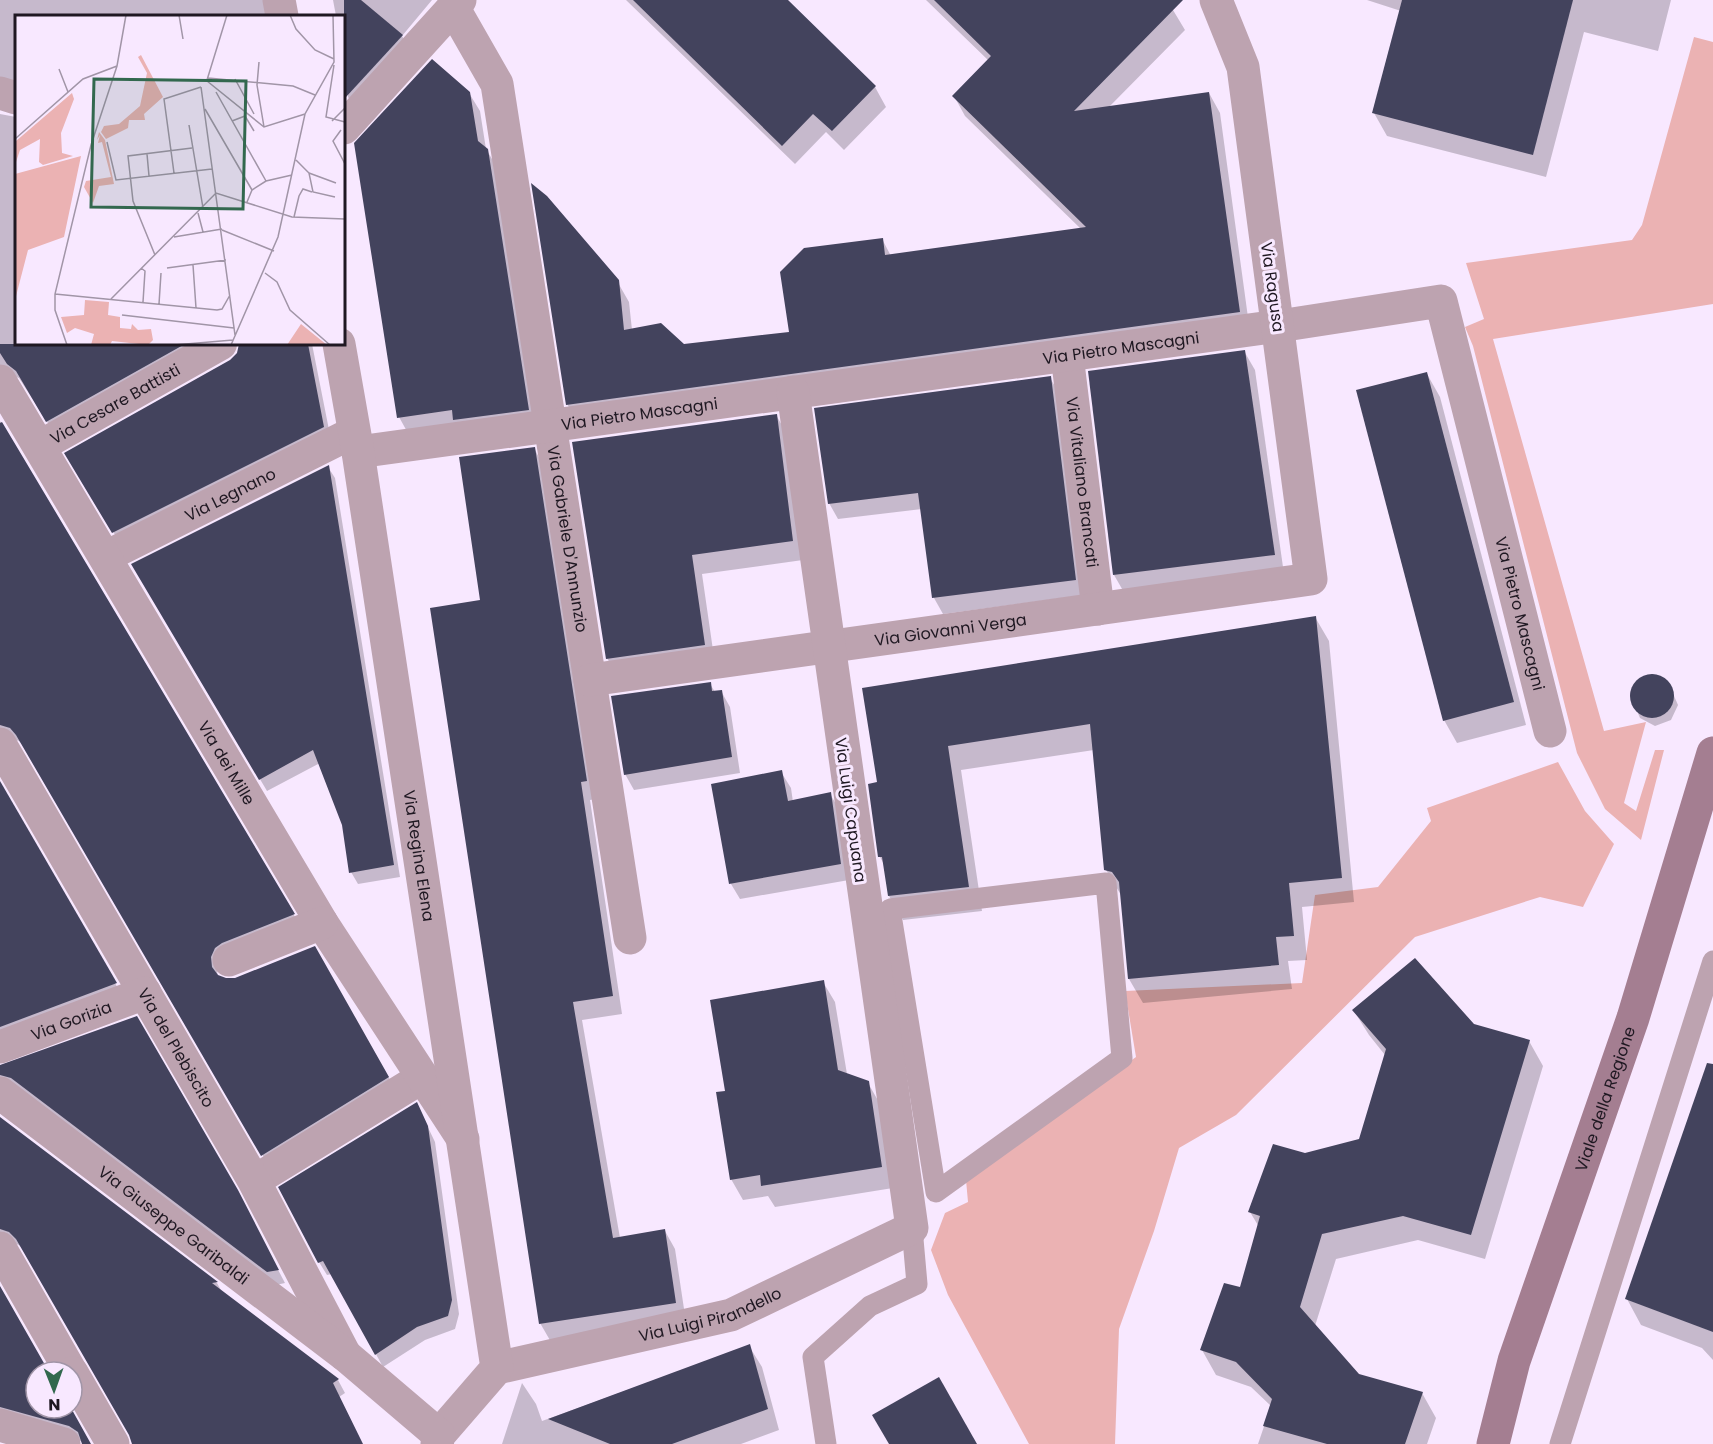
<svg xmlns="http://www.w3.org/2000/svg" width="1713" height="1444" viewBox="0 0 1713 1444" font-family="Poppins,sans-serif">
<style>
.green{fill:#ebb2b3}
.shadow{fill:#0003}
.building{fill:#43435d}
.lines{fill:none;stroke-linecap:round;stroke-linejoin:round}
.service{stroke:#bda3b0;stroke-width:21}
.pedestrian{stroke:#bda3b0;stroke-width:32}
.minor{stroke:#bda3b0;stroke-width:33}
.tertiary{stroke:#bda3b0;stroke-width:33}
.secondary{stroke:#a47e91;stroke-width:33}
.labels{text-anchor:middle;stroke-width:6;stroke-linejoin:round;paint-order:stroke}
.street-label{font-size:16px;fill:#1f1822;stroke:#f8e8ff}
.inset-road{fill:none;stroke:#a195a7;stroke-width:1.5}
.view{fill:#32684e;fill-opacity:0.15;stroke:#32684e;stroke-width:3}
.inset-edge{fill:none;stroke:#1f1822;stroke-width:3}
</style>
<rect width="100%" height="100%" fill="#f8e8ff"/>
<!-- green -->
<g class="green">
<path d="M1694,37l19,5v262l-220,35 111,392 42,-9 -22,81 12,8 19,-61h9l-23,90 -36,-31 -28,-56 -104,-407 -8,-19 19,-8 -18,-56 166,-23 10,-15z"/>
<path d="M1558,762l27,49 29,33 -31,63 -43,-10 -125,40 -179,178 -57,33 -25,83 -35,98 -4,115h-86l-81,-149 -17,-45 14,-37 23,-11 -2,-22 170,-123 -11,-66 177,-8 13,-88 63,-8 53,-66 -4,-13z"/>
</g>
<!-- shadow -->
<g class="shadow">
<path d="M0,0h272l-5,16h-251v74l-16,-1z"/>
<path d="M333,0h99l-30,36 7,13 -54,60 -7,-12 -4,-30v-51h-8z"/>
<path d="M626,0h160l89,87 11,20 -42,43 -18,-18 -31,32z"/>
<path d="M926,0h237l10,10 12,20 -77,78 101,-15 11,20 30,219 -671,92 -12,-20 50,-123 12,21 3,28 51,16 108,-13 91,-94 9,17 190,-27 -116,-113 -11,-20 35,-35z"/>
<path d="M1367,0h304l-13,51 -74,-19 -38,145 -159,-41 -13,-23 27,-102z"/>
<path d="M469,93l11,18 6,38 12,20 40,259 -129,7 -10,-18z"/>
<path d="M0,114l16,3v227h199l-160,90 -36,-56 -10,-3 -9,2z"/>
<path d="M240,344h72l19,96 -210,105 -54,-92 164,-92 6,-7z"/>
<path d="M1244,351l11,19 29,204 -159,20 -11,-19z"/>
<path d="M1427,374l13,23 86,328 -69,18 -13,-23z"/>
<path d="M1050,378l9,15 25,202 -141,19 -9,-16 -12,-89 -84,10 -9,-16z"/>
<path d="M776,415l11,19 16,126 -101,14 13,90 -97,13 -11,-19z"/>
<path d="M0,421l301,506 -84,44 1,6 7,3 11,-1 78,-31 82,142 -126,78 -244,-420 -7,-7 -10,-3 -9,2z"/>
<path d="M534,448l10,19 52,332 -6,1 32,214 -40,6 38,218 45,-7 10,18 11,73 -135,20 -11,-19 -58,-722z"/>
<path d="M328,467l7,11 65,399 -42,7 -7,-12 -7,-47 -24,-62 -53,28 -134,-226z"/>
<path d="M1315,617l14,24 25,261 -52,5 5,53 -19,1 4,28 -149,14 -14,-24 -8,-84 -15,-25 -12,-120 -133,20 21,141 -79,9 -14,-24 -4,-30 -5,-9 -2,-74 -15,-94z"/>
<path d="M1653,674l15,8 10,23 -7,15 -16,6 -15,-8 -10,-24 8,-14z"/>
<path d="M710,684l5,8 6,-1 9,16 10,66 -106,17 -9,-16z"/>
<path d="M781,772l10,16 2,14 37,-8 9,15 10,71 -109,19 -9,-15 -18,-99z"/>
<path d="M0,784l123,213 -123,37z"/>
<path d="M823,982l12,20 12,72 21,9 12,21 13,84 -118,19 -7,-11 -25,4 -12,-21 -5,-87z"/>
<path d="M1354,1011l119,14 56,16 14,25 -58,193 -67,-19 -82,19 -21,67 44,49 63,18 14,25 -9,26h-169l13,-38 -20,-19 -35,-12 -14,-25 39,-61 18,-62 -9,-15 55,-57 55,-15 25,-85 -16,-20z"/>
<path d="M0,1066l244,139 41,78 -9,2 -276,-196z"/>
<path d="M423,1117l12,25 24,172 -4,15 -30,11 -42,27 -51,-93 -5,1 -8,-13z"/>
<path d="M0,1118l217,165 6,11 115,86 7,13 -6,4 23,47h-229l-2,-10 -105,-182 -7,-7 -10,-3 -9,2z"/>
<path d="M1713,1119v241l-11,-12 -61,-23 -14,-26z"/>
<path d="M0,1289l48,83h-12v36h33l21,36 -76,-24 -14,1z"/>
<path d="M749,1346l13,21 17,63 -38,14h-239l20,-61 14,21 6,17z"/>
</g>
<!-- building -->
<g class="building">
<path d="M344,0h17l42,35 -57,62 -2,-17z"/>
<path d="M633,0h155l88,86 -44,45 -19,-17 -31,32z"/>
<path d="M934,0h249l-109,111 135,-19 31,220 -674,93 -35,-222 16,13 72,84 5,50 37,-7 23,21 105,-12 -9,-60 24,-24 79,-10 2,17 201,-28 -134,-131 39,-40z"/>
<path d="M1402,0h171l-40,155 -161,-42z"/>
<path d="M432,59l38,33 8,49 10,8 41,261 -76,10 -1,-10 -55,8 -43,-275z"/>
<path d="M0,344h185l-139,78 -30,-51 -9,-7 -7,-11z"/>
<path d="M239,344h69l16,83 -212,106 -48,-80 166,-93 7,-7z"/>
<path d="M1245,350l30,205 -162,20 -25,-204z"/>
<path d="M1427,372l87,330 -71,19 -87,-331z"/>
<path d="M1051,376l25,204 -144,18 -14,-105 -90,11 -14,-96z"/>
<path d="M777,414l16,127 -101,14 13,90 -99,14 -34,-217z"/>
<path d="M2,422l293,492 -73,29 -7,5 -4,9 1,10 6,8 8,3h9l80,-32 74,131 -128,79 -245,-421 -6,-7 -10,-3v-302z"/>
<path d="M535,447l52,334 -6,1 32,214 -40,6 40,236 52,-9 11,74 -137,21 -109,-716 50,-8 -21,-143z"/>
<path d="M329,465l65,400 -45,8 -7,-48 -29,-75 -54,30 -128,-216z"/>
<path d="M1316,616l26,262 -53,5 5,53 -18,1 3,28 -151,14 -9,-97 -7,-10 -8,-2 -14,-146 -142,22 21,141 -81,9 -6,-39h-4l-10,-73 9,-2 -15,-94z"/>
<circle cx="1652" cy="696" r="22"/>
<path d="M711,682l1,9 10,-1 10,67 -108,18 -13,-79z"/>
<path d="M782,770l6,31 43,-9 10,72 -112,20 -18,-100z"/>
<path d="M0,781l117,202 -117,44z"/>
<path d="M1415,958l59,66 56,16 -59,195 -68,-19 -81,18 -22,73 59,67 64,18 -18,52h-78l-64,-18 9,-27 -36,-37 -36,-12 24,-67 16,4 20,-71 -12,-4 25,-68 32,9 54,-14 27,-90 -34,-39z"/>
<path d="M824,980l14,90 31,11 13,86 -121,19 -1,-11 -30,5 -14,-88 9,-1 -15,-91z"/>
<path d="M137,1016l101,174 41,80 -12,2 -256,-194 -11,-3v-10z"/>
<path d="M1707,1063l6,1v268l-88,-33z"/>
<path d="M417,1102l11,24 24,174 -4,16 -31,11 -42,28 -52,-94 -5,2 -40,-76z"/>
<path d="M0,1117l218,165 -6,1 127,96 -6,4 30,61h-231l-3,-9 -113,-196 -7,-7 -9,-3z"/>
<path d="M0,1286l49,86h-13v36h35l20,36h-9l-4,-12 -9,-6 -69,-19z"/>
<path d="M750,1344l18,65 -96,35h-62l-62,-25z"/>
<path d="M939,1377l38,67h-88l-17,-29z"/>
</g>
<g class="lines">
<!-- service -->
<g class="service">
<path d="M1106,883l16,175 -186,134 -46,-283z"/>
<path d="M826,1444l-13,-87 57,-51 47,-22 -5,-56"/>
<path d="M1560,1444l153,-483"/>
</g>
<!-- pedestrian -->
<g class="pedestrian">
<path id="s1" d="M40,446l181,-102"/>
<path id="s2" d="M105,557l249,-125"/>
<path d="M254,1181l169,-104"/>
</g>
<!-- minor -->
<g class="minor">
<path id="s3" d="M453,7l44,77 133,854"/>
<path d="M0,93l16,5"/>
<path d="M344,128l116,-128"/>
<path id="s4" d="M1067,355l31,254"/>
<path id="s5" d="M0,381l322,542 141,216"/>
<path id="s6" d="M358,452l921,-126 162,-25 109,430"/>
<path id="s7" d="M590,680l721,-101 -68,-512 -27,-67"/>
<path id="s8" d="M0,744l254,437 91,174"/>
<path d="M229,960l93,-37"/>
<path id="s9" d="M0,1047l145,-54"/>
<path d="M0,1248l71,124"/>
<path id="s10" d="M497,1368l234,-53 181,-87 -119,-836"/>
<path d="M72,1373l41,71"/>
<path d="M0,1425l64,19"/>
</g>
<!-- tertiary -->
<g class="tertiary">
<path d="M279,0l3,16"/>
<path id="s11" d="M339,344l19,108 139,916 -58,67 -2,9"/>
<path id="s12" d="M0,1093l345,262 94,80"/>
</g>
<!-- secondary -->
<path class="secondary" id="s13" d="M1493,1444l21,-83 119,-343 80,-265"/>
</g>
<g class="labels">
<!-- street labels -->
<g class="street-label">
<text transform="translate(1273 287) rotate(82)" y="6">Via Ragusa</text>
<text dy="6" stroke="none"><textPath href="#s6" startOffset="770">Via Pietro Mascagni</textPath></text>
<text dy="6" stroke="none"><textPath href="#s1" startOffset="86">Via Cesare Battisti</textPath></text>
<text dy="6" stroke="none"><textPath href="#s6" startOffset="284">Via Pietro Mascagni</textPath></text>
<text dy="6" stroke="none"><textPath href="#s4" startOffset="128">Via Vitaliano Brancati</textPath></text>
<text dy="6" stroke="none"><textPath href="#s2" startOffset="140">Via Legnano</textPath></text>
<text dy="6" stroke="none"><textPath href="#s3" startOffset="549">Via Gabriele D'Annunzio</textPath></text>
<text dy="6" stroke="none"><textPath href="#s6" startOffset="1416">Via Pietro Mascagni</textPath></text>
<text dy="6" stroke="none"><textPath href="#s7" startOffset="364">Via Giovanni Verga</textPath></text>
<text dy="6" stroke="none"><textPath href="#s5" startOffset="444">Via dei Mille</textPath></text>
<text transform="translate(851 810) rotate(82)" y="6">Via Luigi Capuana</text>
<text dy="6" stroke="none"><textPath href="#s11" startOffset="518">Via Regina Elena</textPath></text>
<text dy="6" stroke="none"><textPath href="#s9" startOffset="76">Via Gorizia</textPath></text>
<text dy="6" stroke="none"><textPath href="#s8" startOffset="351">Via del Plebiscito</textPath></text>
<text dy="6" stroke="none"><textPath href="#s13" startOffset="363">Viale della Regione</textPath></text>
<text dy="6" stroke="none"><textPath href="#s12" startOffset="218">Via Giuseppe Garibaldi</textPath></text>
<text dy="6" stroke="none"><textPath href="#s10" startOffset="220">Via Luigi Pirandello</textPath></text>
</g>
</g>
<!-- overview -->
<g transform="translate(15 15)">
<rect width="330" height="330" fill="#f8e8ff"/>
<path d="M126,40l22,42 -19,17 1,6h-16l-1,8 -22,11 -5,-7 3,-6 15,-2 21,-18 7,-33 -9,-16zM57,78l2,6 -13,34 1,20 11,3 -30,9 -4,-3 1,-23 -20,11 -5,15 1,-24zM84,117l6,8 9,44 -15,2 -6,17 -9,-16 2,-6 25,-4 -9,-35 -4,1 2,-8 -3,5zM66,141l-17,81 -36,13 -13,50v-126zM70,285l24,2 -1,13 12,2v11l11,1 1,-5 6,6 13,-1 2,11 -5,5 -36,-4 -2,4h-19l3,-11 -19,-6 -8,5 -6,-16 23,-2zM286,309l26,21h-40z" fill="#ebb2b3"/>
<path class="inset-road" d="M164,0l4,24M275,0l6,14 19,21 19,9M244,47l-2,23 7,42M319,50l-8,52 19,5M44,54l9,23M193,63l85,8 22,9M220,64l19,35M192,65l20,-65M192,66l57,46 41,-13M186,72l34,248M201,77l50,89M190,94l47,81M217,106l13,-5 9,15M317,106l13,-13M174,110l14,83M326,115l-8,11 12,23M0,124l68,-60 34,-13M92,127l9,38 96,-11M132,139l2,22M281,145l13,13 4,19 22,5M159,158l-10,-74 37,-12M294,158l27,10M232,187l5,-12 14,-9 26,-6M183,198l5,19M279,202l5,-21 4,-7 9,3M207,215l52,21M159,222l48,-8M140,240l-22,-54 -5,-45 64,-8M178,250l3,43M126,253l4,3 -2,31M152,253l59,-8M250,258l12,9 13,28 40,35M40,279l162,16 5,-1 8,-14M96,284l105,-106 76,24 53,2M144,289l2,-31M107,300l112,13M52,330l-12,-35v-16l36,-149 26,-79 9,-51M159,330l59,-5M216,330l47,-108 27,-123 29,-52 -1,-47"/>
<path class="view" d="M79,64l152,2 -3,128 -152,-2z"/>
<rect width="330" height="330" class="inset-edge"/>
</g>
<!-- north arrow -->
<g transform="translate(54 1390) rotate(179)"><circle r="28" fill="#f8e8ff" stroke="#a195a7" stroke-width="1.5"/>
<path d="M0-4.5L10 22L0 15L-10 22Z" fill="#32684e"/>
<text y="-9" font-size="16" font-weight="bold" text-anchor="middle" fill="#1f1822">N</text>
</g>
</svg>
